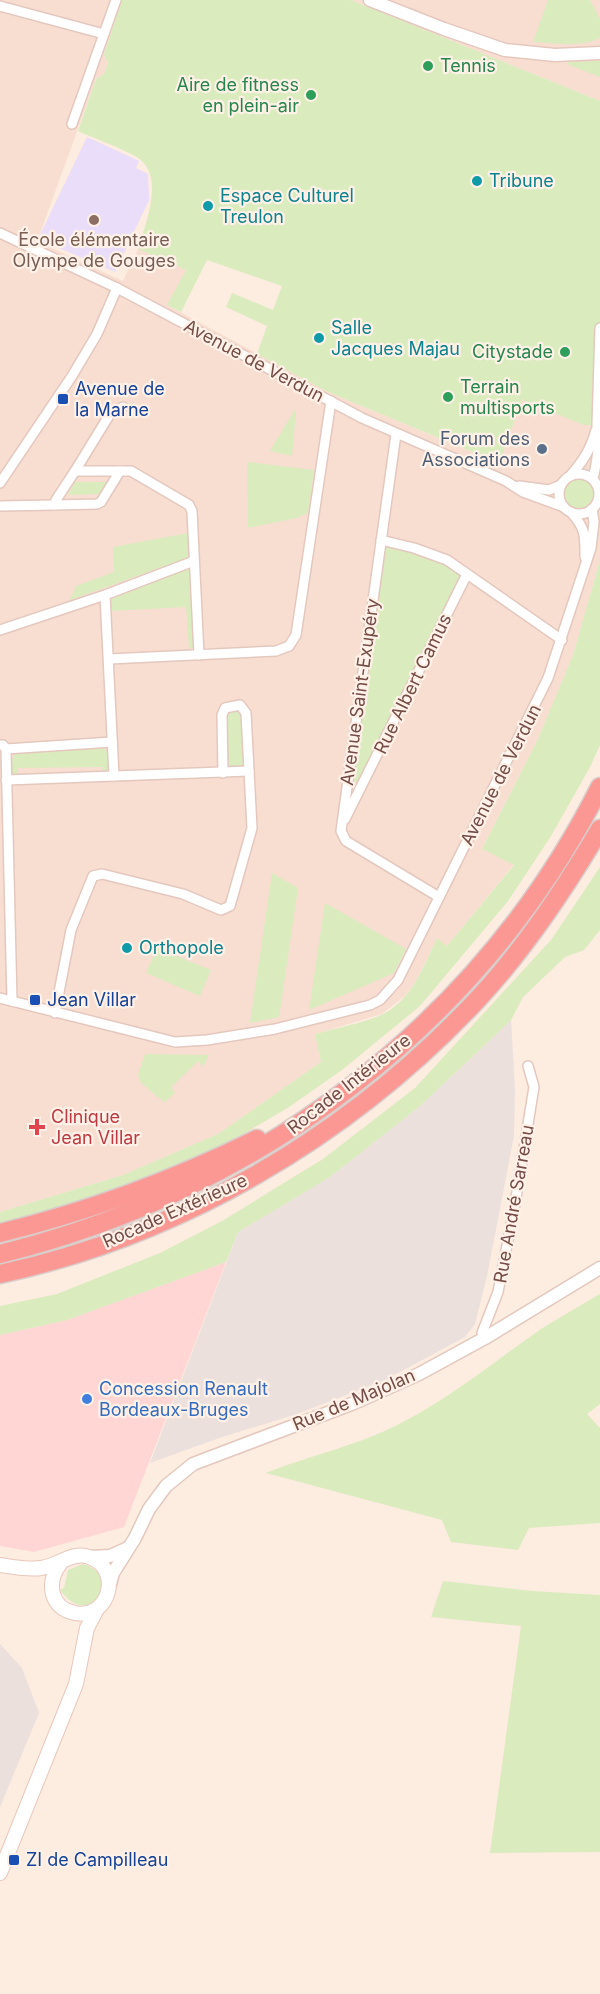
<svg xmlns="http://www.w3.org/2000/svg" width="600" height="1994" viewBox="0 0 600 1994" font-family="Inter,sans-serif">
<style>
.residential{fill:#f7ded1}
.commercial{fill:#ffd6d3}
.industrial{fill:#ebe0dc}
.education{fill:#e9ddf9}
.green{fill:#daebbe}
.lines{fill:none;stroke-linecap:round;stroke-linejoin:round}
.minor-casing{stroke:#e4c8be;stroke-width:12}
.tertiary-casing{stroke:#e4c8be;stroke-width:15}
.secondary-casing{stroke:#e9c7bb;stroke-width:16}
.motorway-casing{stroke:#d8cdcb;stroke-width:21}
.minor{stroke:#fff;stroke-width:9}
.tertiary{stroke:#fff;stroke-width:12}
.secondary{stroke:#fff;stroke-width:14}
.motorway{stroke:#fc9893;stroke-width:18}
.leisure-dot{fill:#2e9e5b;stroke:#fff1e7;stroke-width:2}
.culture-dot{fill:#0f9aa8;stroke:#fff1e7;stroke-width:2}
.education-dot{fill:#8d6e63;stroke:#fff1e7;stroke-width:2}
.transit-dot{fill:#1a4fb4;stroke:#fff1e7;stroke-width:2}
.service-dot{fill:#5c6f8a;stroke:#fff1e7;stroke-width:2}
.health-dot{fill:#e0444e;stroke:#fff1e7;stroke-width:2}
.shop-dot{fill:#3f7fe0;stroke:#fff1e7;stroke-width:2}
.labels{text-anchor:middle;stroke-width:4.5;stroke-linejoin:round;paint-order:stroke}
.leisure-label{font-size:18px;fill:#27864d;stroke:#fff1e7;text-anchor:start}
.culture-label{font-size:18px;fill:#0d838f;stroke:#fff1e7;text-anchor:start}
.education-label{font-size:18px;fill:#785e54;stroke:#fff1e7}
.street-label{font-size:18px;fill:#754d46;stroke:#fff1e7}
.transit-label{font-size:18px;fill:#164399;stroke:#fff1e7;text-anchor:start}
.service-label{font-size:18px;fill:#4e5e75;stroke:#fff1e7;text-anchor:end}
.health-label{font-size:18px;fill:#be3a42;stroke:#fff1e7;text-anchor:start}
.shop-label{font-size:18px;fill:#366cbe;stroke:#fff1e7;text-anchor:start}
</style>
<rect width="100%" height="100%" fill="#fdece0"/>
<!-- residential -->
<g class="residential">
<path d="M0,0h122l-18,53 4,10 -4,11 -8,5 -58,160 1,3 84,39 15,-32 49,21 -20,35 161,87 170,71 24,-64 16,8 62,19v134l-27,95 -35,84 -56,110 32,15 -67,82 -10,-7 -22,44 -10,13 -23,18 -67,20 6,28 -103,72 -95,41 -123,37z"/>
<path d="M351,0h249v101l-200,-81z"/>
</g>
<!-- commercial -->
<path class="commercial" d="M226,1262l-102,265 -90,25 -34,-6v-211l67,-15z"/>
<!-- industrial -->
<g class="industrial">
<path d="M511,1020l4,70 -1,46 -27,140 -12,48 -10,13 -80,43 -88,34 -78,24 -69,25 88,-231 92,-55 90,-71z"/>
<path d="M0,1644l22,24 17,45 -39,94z"/>
</g>
<!-- education -->
<path class="education" d="M87,137l52,24 -3,7 12,6 1,26 -34,72 -77,-33z"/>
<!-- green -->
<g class="green">
<path d="M122,0h229l249,101v325l-16,-1 -62,-25 -23,63 -171,-71 -71,-38 10,-28 -41,-19 6,-14 41,17 9,-24 -75,-26 -26,52 -14,-7 19,-35 -48,-21c7,-24 26,-68 3,-89 -9,-8 -50,-23 -63,-29l18,-52 8,-5 4,-11 -4,-9z"/>
<path d="M548,0h42l10,19v19c-19,10 -46,5 -67,4z"/>
<path d="M600,61v16l-33,-13 1,-2z"/>
<path d="M294,411h2l-4,45 -22,-5z"/>
<path d="M247,462l67,8 -6,43 -12,5 -48,10z"/>
<circle cx="579" cy="494" r="15"/>
<path d="M75,482h32l-8,12 -31,1z"/>
<path d="M188,533l1,20 -2,5 -117,42 6,-14 38,-14 -1,-25z"/>
<path d="M392,546c24,6 46,13 67,28l1,3 -103,206 -3,-3 30,-230 4,-3z"/>
<path d="M600,560v185l-10,22 -39,69 -43,65 -88,105 -78,64 -53,37 -71,42 -122,50 -96,26v-13l123,-37 95,-41 103,-72 -6,-28c20,-6 50,-11 68,-20 29,-14 41,-49 54,-76l10,8 67,-81 -32,-16 56,-110 35,-84z"/>
<path d="M185,569l6,2 5,77h-7l-3,-41 -76,4 2,-14z"/>
<path d="M233,710l7,2 4,4v50l-6,3 -6,1 -5,-4v-52z"/>
<path d="M104,748c7,6 5,15 3,23l-4,2 -1,-6 -84,1v7h-6l-2,-13 6,-9z"/>
<path d="M600,867v63l-16,20 -19,7 -42,40 -12,23 -91,86 -90,71 -92,55 -12,30 -159,58 -67,15v-29l57,-12 103,-41 62,-32 101,-62 92,-71 136,-148z"/>
<path d="M272,873l26,15 -19,129 -29,6z"/>
<path d="M325,903l81,46 -12,24 -85,37z"/>
<path d="M157,948l54,22 -11,26 -54,-23z"/>
<path d="M145,1054l64,1 -6,12 -5,-6 -27,26 4,6 -11,9 -23,-19 -3,-8z"/>
<path d="M600,1294v110l-13,10 13,14v95l-71,5 -11,22 -67,-8 -9,-22 -176,-47c45,-18 94,-28 137,-51 50,-26 92,-61 138,-93 19,-12 39,-23 59,-35z"/>
<path d="M83,1564c42,12 7,68 -23,26l4,-2 4,-18z"/>
<path d="M443,1581l89,10 68,4v257l-110,1 31,-227 -90,-9z"/>
</g>
<g class="lines">
<defs>
<g id="minor">
<path d="M0,6l104,28"/>
<path d="M72,124l44,-124"/>
<path d="M0,233l117,55 245,130 144,63 17,11 41,15"/>
<path d="M396,434l-55,397 5,10 93,56"/>
<path d="M75,471h45l-19,31 -4,2 -42,1 1,-5z"/>
<path d="M75,471l35,-57 13,-7"/>
<path d="M120,471h11l58,34 3,6 7,144"/>
<circle cx="579" cy="494" r="20"/>
<path d="M571,475c12,-14 20,-26 25,-45"/>
<path d="M593,479c4,-18 7,-35 4,-54l3,-97"/>
<path d="M0,483l72,-107 25,-42 20,-46"/>
<path d="M519,486l30,4 12,-5"/>
<path d="M0,506l55,-1"/>
<path d="M571,512c15,17 14,24 14,45"/>
<path d="M381,540l33,8 33,12 115,80"/>
<path d="M105,595l9,181 135,-5"/>
<path d="M0,630l105,-35 89,-34"/>
<path d="M109,659l167,-8 13,-5 7,-11 35,-234"/>
<path d="M0,745h3l3,4 6,252"/>
<path d="M6,749l106,-7"/>
<path d="M6,780l108,-4"/>
<path d="M345,819l122,-245"/>
<path d="M0,998l175,44 32,-2 68,-11 95,-24 10,-5 18,-20 150,-302 43,-130 3,-26 -2,-13"/>
<path d="M55,1013l16,-83 22,-54 9,-2 81,20 38,16 9,-4 22,-78 -6,-115 -6,-8 -15,3 -3,7 1,58"/>
<path d="M485,1338l-3,-5 16,-41 17,-88 19,-117 -6,-21"/>
</g>
<g id="tertiary">
<path d="M370,0l74,29 61,21 50,5 45,-2"/>
<path d="M89,1557l21,-1 18,-8"/>
<path d="M110,1584l3,-11 22,-35 14,-29 17,-23 27,-22 161,-61 65,-29 66,-36 115,-70"/>
</g>
<g id="secondary">
<path d="M0,1565c14,2 28,5 41,3 17,-2 31,-17 48,-11 34,11 21,63 -14,56 -25,-4 -29,-31 -15,-49"/>
<path d="M0,1873l76,-189 11,-56 10,-19"/>
</g>
<g id="motorway">
<path d="M0,1233c90,-22 174,-53 257,-94"/>
<path d="M0,1254c257,-63 480,-229 600,-467"/>
<path d="M0,1274c181,-39 349,-138 476,-273 48,-51 88,-111 124,-172"/>
</g>
</defs>
<!-- minor casing -->
<use href="#minor" class="minor-casing"/>
<!-- tertiary casing -->
<use href="#tertiary" class="tertiary-casing"/>
<!-- secondary casing -->
<use href="#secondary" class="secondary-casing"/>
<!-- motorway casing -->
<use href="#motorway" class="motorway-casing"/>
<!-- minor -->
<use href="#minor" class="minor"/>
<!-- tertiary -->
<use href="#tertiary" class="tertiary"/>
<!-- secondary -->
<use href="#secondary" class="secondary"/>
<!-- motorway -->
<use href="#motorway" class="motorway"/>
</g>
<!-- markers -->
<g class="leisure-dot">
<circle cx="428" cy="66" r="6"/>
<circle cx="311" cy="95" r="6"/>
<circle cx="565" cy="352" r="6"/>
<circle cx="448" cy="397" r="6"/>
</g>
<g class="culture-dot">
<circle cx="477" cy="181" r="6"/>
<circle cx="208" cy="206" r="6"/>
<circle cx="319" cy="338" r="6"/>
<circle cx="127" cy="948" r="6"/>
</g>
<circle class="education-dot" cx="94" cy="220" r="6"/>
<g class="transit-dot">
<rect x="57" y="393" width="12" height="12" rx="3"/>
<rect x="29" y="994" width="12" height="12" rx="3"/>
<rect x="8" y="1854" width="12" height="12" rx="3"/>
</g>
<circle class="service-dot" cx="542" cy="449" r="6"/>
<path class="health-dot" d="M34 1118h6v6h6v6h-6v6h-6v-6h-6v-6h6z"/>
<circle class="shop-dot" cx="87" cy="1399" r="6"/>
<g class="labels">
<!-- leisure labels -->
<g class="leisure-label">
<text x="440" y="72">Tennis</text>
<text x="299" y="91" text-anchor="end">Aire de fitness<tspan x="299" dy="21">en plein-air</tspan></text>
<text x="553" y="358" text-anchor="end">Citystade</text>
<text x="460" y="393">Terrain<tspan x="460" dy="21">multisports</tspan></text>
</g>
<!-- culture labels -->
<g class="culture-label">
<text x="489" y="187">Tribune</text>
<text x="220" y="202">Espace Culturel<tspan x="220" dy="21">Treulon</tspan></text>
<text x="331" y="334">Salle<tspan x="331" dy="21">Jacques Majau</tspan></text>
<text x="139" y="954">Orthopole</text>
</g>
<!-- education labels -->
<g class="education-label">
<text x="94" y="246">École élémentaire<tspan x="94" dy="21">Olympe de Gouges</tspan></text>
</g>
<!-- street labels -->
<g class="street-label">
<text transform="translate(254 361) rotate(28)" y="6">Avenue de Verdun</text>
<text transform="translate(413 684) rotate(-64)" y="6">Rue Albert Camus</text>
<text transform="translate(360 692) rotate(-82)" y="6">Avenue Saint-Exupéry</text>
<text transform="translate(501 775) rotate(-63)" y="6">Avenue de Verdun</text>
<text transform="translate(349 1084) rotate(-38)" y="6">Rocade Intérieure</text>
<text transform="translate(514 1204) rotate(-80)" y="6">Rue André Sarreau</text>
<text transform="translate(175 1211) rotate(-24)" y="6">Rocade Extérieure</text>
<text transform="translate(354 1400) rotate(-23)" y="6">Rue de Majolan</text>
</g>
<!-- transit labels -->
<g class="transit-label">
<text x="75" y="395">Avenue de<tspan x="75" dy="21">la Marne</tspan></text>
<text x="47" y="1006">Jean Villar</text>
<text x="26" y="1866">ZI de Campilleau</text>
</g>
<!-- service labels -->
<g class="service-label">
<text x="530" y="445">Forum des<tspan x="530" dy="21">Associations</tspan></text>
</g>
<!-- health labels -->
<g class="health-label">
<text x="51" y="1123">Clinique<tspan x="51" dy="21">Jean Villar</tspan></text>
</g>
<!-- shop labels -->
<g class="shop-label">
<text x="99" y="1395">Concession Renault<tspan x="99" dy="21">Bordeaux-Bruges</tspan></text>
</g>
</g>
</svg>
